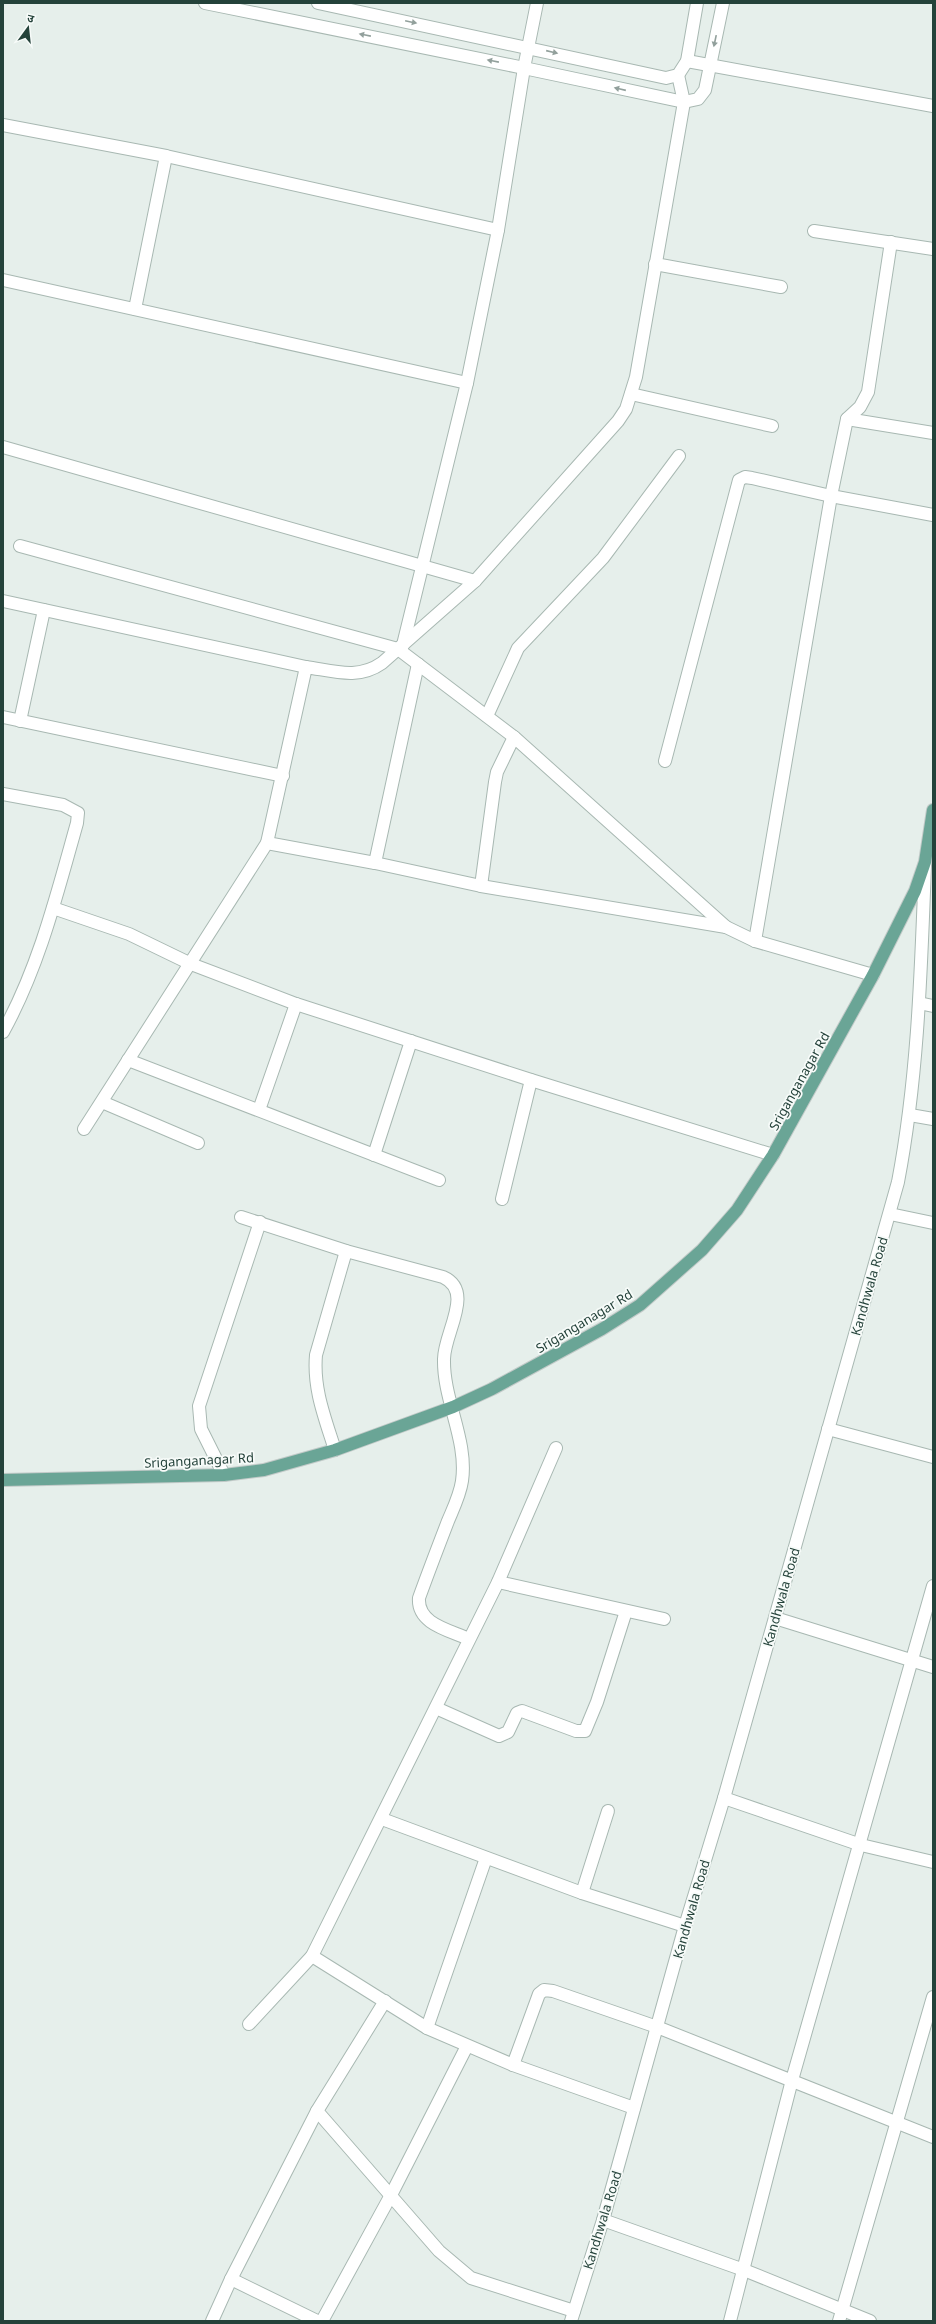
<svg xmlns="http://www.w3.org/2000/svg" width="936" height="2324" viewBox="0 0 936 2324" font-family="'Noto Sans','Noto Sans Devanagari',sans-serif">
<style>
.lines{fill:none;stroke-linecap:round;stroke-linejoin:round}
.minor-casing{stroke:#a8b8b2;stroke-width:14}
.major-casing{stroke:#c2cac8;stroke-width:14}
.minor{stroke:#fff;stroke-width:12}
.major{stroke:#6aa596;stroke-width:12}
.oneway{fill:#92a09c}
.labels{text-anchor:middle;stroke-width:3.5;stroke-linejoin:round;paint-order:stroke}
.street-label{font-size:13px;fill:#24423a;stroke:#f7fbf9}
</style>
<rect width="100%" height="100%" fill="#e6efeb"/>
<g class="lines">
<defs>
<g id="minor">
<path d="M205,3l319,65 160,34 14,-3 7,-9 18,-87"/>
<path d="M318,3l348,75 12,-3 9,-14 10,-58"/>
<path d="M687,61l246,45"/>
<path d="M3,125l163,31 332,74"/>
<path d="M814,231l119,18"/>
<path d="M655,264l126,23"/>
<path d="M3,280l464,103"/>
<path d="M135,309l31,-153"/>
<path d="M631,394l141,32"/>
<path d="M847,419l86,14"/>
<path d="M3,447l472,134"/>
<path d="M20,546l378,103 116,88 212,190"/>
<path d="M3,601l303,66"/>
<path d="M403,645l64,-262 31,-153 26,-162 13,-65"/>
<path d="M487,716l31,-68 85,-90 76,-102"/>
<path d="M3,717l280,59"/>
<path d="M20,721l24,-111"/>
<path d="M665,761l74,-281 6,-3 7,1 79,18 102,19"/>
<path d="M3,794l60,11 15,8 -1,10c-20,71 -38,144 -74,209"/>
<path d="M267,843l39,-176c28,4 52,13 76,-4l93,-82 143,-160 8,-12 10,-32 48,-275 -6,-27"/>
<path d="M375,863l43,-199"/>
<path d="M481,886l14,-104 2,-10 17,-35"/>
<path d="M53,908l76,26 62,30 105,40 235,76 242,75"/>
<path d="M755,941l76,-445 16,-77 13,-12 8,-15 23,-150"/>
<path d="M919,1003l14,3"/>
<path d="M128,1060l311,120"/>
<path d="M102,1102l96,41"/>
<path d="M259,1110l37,-106"/>
<path d="M910,1115l23,4"/>
<path d="M84,1129l183,-286 108,20 106,23 245,41 29,14 118,34"/>
<path d="M374,1155l37,-114"/>
<path d="M502,1199l29,-119"/>
<path d="M890,1214l43,9"/>
<path d="M241,1217l105,34 97,26c32,14 1,56 1,82 -1,41 24,81 18,122 -2,14 -9,28 -14,40 -10,26 -20,52 -29,77 -2,26 30,32 50,41"/>
<path d="M828,1429l105,28"/>
<path d="M335,1450c-10,-32 -22,-61 -19,-95l30,-104"/>
<path d="M224,1475l-23,-46 -2,-23 61,-184"/>
<path d="M498,1582l166,37"/>
<path d="M775,1618l158,49"/>
<path d="M436,1708l63,28 9,-4 9,-19 5,-2 54,20h9l12,-29 29,-91"/>
<path d="M724,1798l137,47 72,17"/>
<path d="M382,1819l200,74 103,33"/>
<path d="M582,1893l26,-82"/>
<path d="M312,1956l115,72 86,37 121,43"/>
<path d="M385,2001l-68,110 122,140 32,27 103,33"/>
<path d="M249,2024l63,-68 186,-374 58,-134"/>
<path d="M427,2028l59,-170"/>
<path d="M513,2065l26,-71 5,-4 9,1 104,36 276,110"/>
<path d="M603,2220l141,50 126,51"/>
<path d="M231,2279l86,42"/>
<path d="M212,2321l19,-42 86,-168"/>
<path d="M322,2321l69,-126 76,-149"/>
<path d="M571,2321l32,-101 82,-294 39,-128 174,-616c20,-105 23,-211 27,-317"/>
<path d="M730,2321l62,-241 141,-494"/>
<path d="M839,2321l94,-324"/>
</g>
<path id="major" d="M3,1480l221,-5 40,-5 71,-20 118,-43 39,-18 110,-60 38,-24 62,-55 35,-40 36,-55 100,-180 42,-84 10,-29 8,-52"/>
</defs>
<!-- minor casing -->
<use href="#minor" class="minor-casing"/>
<!-- major casing -->
<use href="#major" class="major-casing"/>
<!-- minor -->
<use href="#minor" class="minor"/>
<!-- major -->
<use href="#major" class="major"/>
</g>
<!-- one-way arrows -->
<defs><path id="oneway-solid" d="M-6-.8H1V-3.2L6.5 0L1 3.2V.8H-6Z"/></defs>
<g class="oneway">
<use href="#oneway-solid" transform="translate(411 22) rotate(12)"/>
<use href="#oneway-solid" transform="translate(365 35) rotate(-169)"/>
<use href="#oneway-solid" transform="translate(715 41) rotate(102)"/>
<use href="#oneway-solid" transform="translate(552 52) rotate(13)"/>
<use href="#oneway-solid" transform="translate(493 61) rotate(-169)"/>
<use href="#oneway-solid" transform="translate(620 89) rotate(-167)"/>
</g>
<g class="labels">
<!-- street labels -->
<g class="street-label">
<text transform="translate(799 1081) rotate(-61)" y="5">Sriganganagar Rd</text>
<text transform="translate(869 1286) rotate(-74)" y="5">Kandhwala Road</text>
<text transform="translate(584 1321) rotate(-31)" y="5">Sriganganagar Rd</text>
<text transform="translate(199 1460) rotate(-3)" y="5">Sriganganagar Rd</text>
<text transform="translate(781 1597) rotate(-74)" y="5">Kandhwala Road</text>
<text transform="translate(691 1909) rotate(-74)" y="5">Kandhwala Road</text>
<text transform="translate(602 2220) rotate(-73)" y="5">Kandhwala Road</text>
</g>
</g>
<!-- border -->
<rect width="936" height="2324" fill="none" stroke="#24423a" stroke-width="8"/>
<!-- north arrow -->
<g transform="translate(28 28) rotate(15)" stroke="#f7fbf9" stroke-width="3" paint-order="stroke">
<path d="M0-3L7 15L0 10L-7 15Z" fill="#24423a"/>
<text y="-6" font-size="11" font-weight="bold" text-anchor="middle" fill="#24423a">उ</text>
</g>
</svg>
